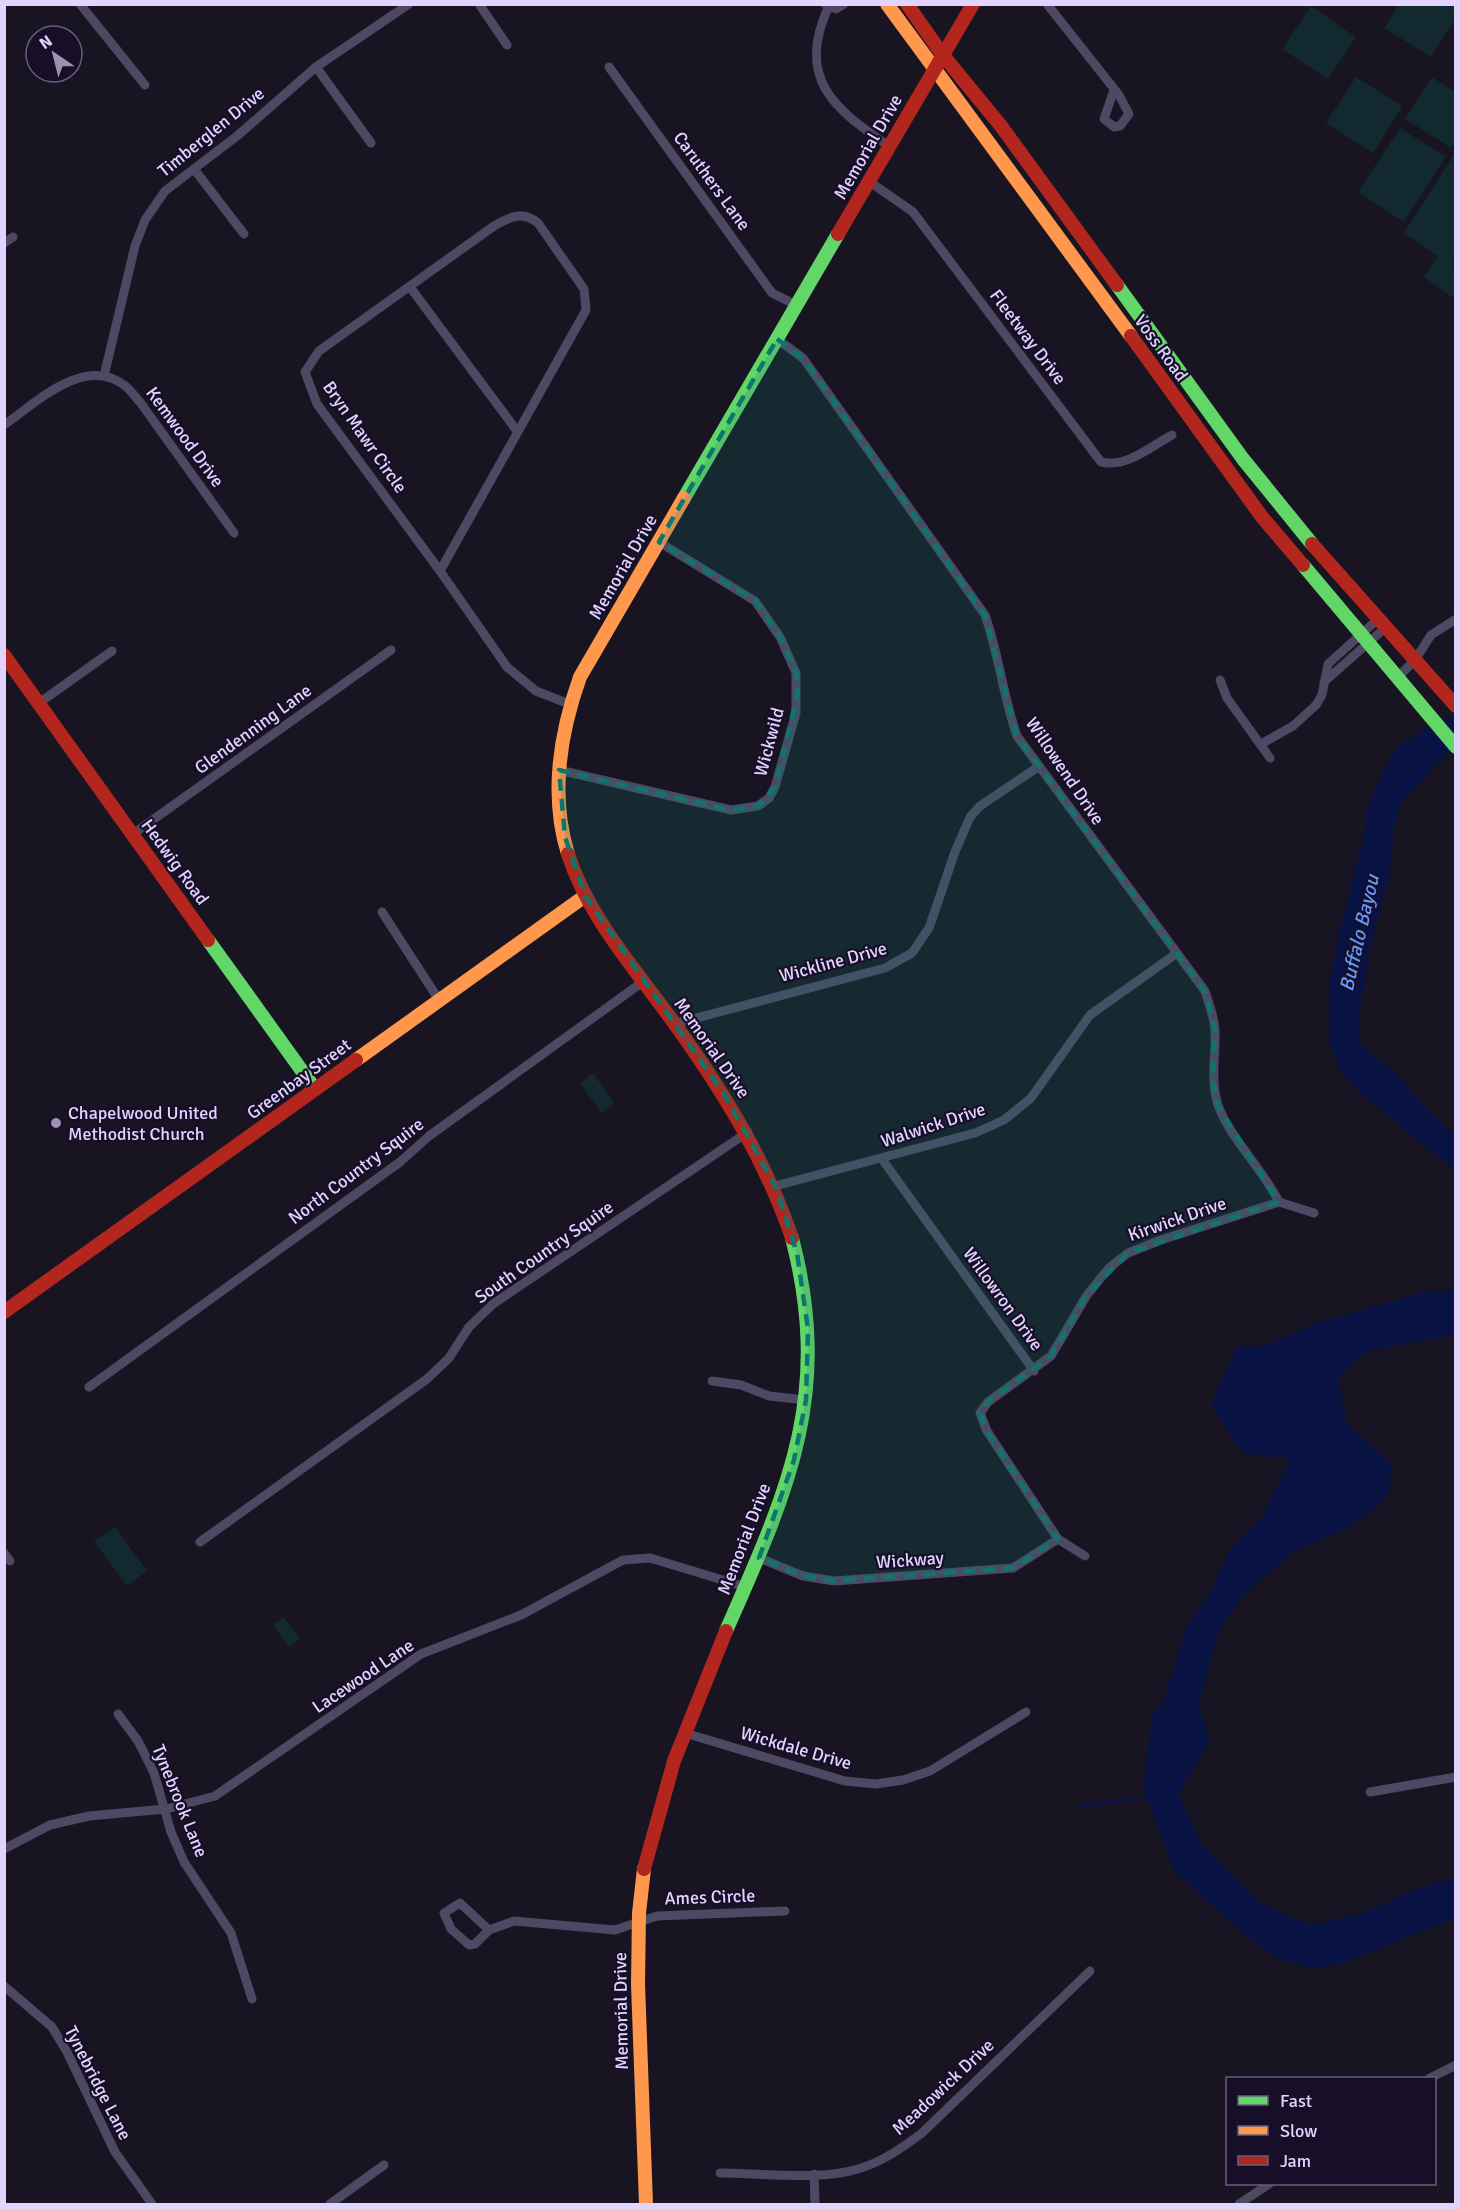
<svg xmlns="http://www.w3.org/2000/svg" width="1460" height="2209" viewBox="0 0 1460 2209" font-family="Signika,sans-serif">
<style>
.green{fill:#12292f}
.water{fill:#091343}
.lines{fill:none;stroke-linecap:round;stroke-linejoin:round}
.stream{stroke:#091343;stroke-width:3}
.street{stroke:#4e4962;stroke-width:9}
.fast{stroke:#63d668;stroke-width:14}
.slow{stroke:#ff974d;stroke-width:14}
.jam{stroke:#b3261e;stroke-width:14}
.marked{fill:#0f766e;fill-opacity:0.2;stroke:#0f766e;stroke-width:4.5;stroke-dasharray:12 8;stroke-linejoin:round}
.poi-dot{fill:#9b91b1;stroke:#170e27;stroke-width:2}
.labels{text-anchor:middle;stroke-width:4.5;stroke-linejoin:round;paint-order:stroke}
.street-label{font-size:18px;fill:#e1d4ff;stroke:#170e27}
.poi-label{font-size:18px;fill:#e1d4ff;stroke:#170e27;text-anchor:start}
.water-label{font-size:20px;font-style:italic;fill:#6299ff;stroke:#170e27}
</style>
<rect width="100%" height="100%" fill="#181421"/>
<!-- green -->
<g class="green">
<path d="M1399,5h56v14l-24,38 -47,-29z"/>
<path d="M1311,6l45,31 -28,42 -46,-30z"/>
<path d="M1356,77l46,29 -29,47 -47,-30z"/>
<path d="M1432,77l23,15v49l-4,7 -46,-29z"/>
<path d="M1400,128l46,29 -42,65 -46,-30z"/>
<path d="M1455,153l1,106 -4,6 3,2v32l-31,-22 14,-21 -34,-23z"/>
<path d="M593,1073l21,30 -13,10 -21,-30z"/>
<path d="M115,1527l32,44 -20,15 -33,-45z"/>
<path d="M284,1617l16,22 -11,8 -16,-22z"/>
</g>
<!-- water -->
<g class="water">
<path d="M1455,713v33l-53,54 -8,28 -5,48 -18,68 -13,79 3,23 31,23 30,35 33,31v36l-95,-78 -21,-24 -9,-25v-65l11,-54 22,-86 4,-30 15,-36 16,-28z"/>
<path d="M1455,1290v45l-87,16 -30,25 9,47 46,42 -5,30 -16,16 -26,18 -55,24 -50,45 -23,35 -19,72 11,36 -32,53 24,50 25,27 34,33 49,21 54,-13 58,-25 33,-10v42l-115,45 -28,4 -32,-8 -39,-28 -67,-61 -31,-83 9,-74 10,-9 25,-79 22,-31 21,-46 32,-32 28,-58 -48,-6 -31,-48 26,-60 26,2 48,-22 112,-33z"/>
</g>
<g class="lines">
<!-- stream -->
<path class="stream" d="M1077,1807l72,-10"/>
<!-- street -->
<g class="street">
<path d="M80,4l65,81"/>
<path d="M479,4l28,41"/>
<path d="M825,4l11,5 8,-5"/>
<path d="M1047,4l72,91 10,19 -9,12 -6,1 -10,-8 10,-29"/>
<path d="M828,8c-32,71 6,101 61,138"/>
<path d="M316,67l55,76"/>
<path d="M609,67l163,226 24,12"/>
<path d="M194,169l50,65"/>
<path d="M870,182l43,30 188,250c25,6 49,-15 71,-27"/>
<path d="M4,243l9,-6"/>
<path d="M410,287l107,144"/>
<path d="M777,339l26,19 182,257c14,40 18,81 32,121l188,255c4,13 10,28 10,41 1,25 -5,48 3,73 11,32 45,64 61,97"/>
<path d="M104,376l31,-130 10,-26 20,-29 72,-55 79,-69 93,-63"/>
<path d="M4,425c32,-22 80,-70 120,-40 6,4 11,12 16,17l94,131"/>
<path d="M440,571l146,-261 -2,-21 -46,-66c-16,-13 -28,-6 -44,3l-175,125 -14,21 12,32 123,167 67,96 29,24 33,13"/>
<path d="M1397,678l18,-18 16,-25 25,-16"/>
<path d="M1220,680l7,18 43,60"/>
<path d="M1324,682l61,-54"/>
<path d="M39,703l73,-52"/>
<path d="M1261,744l32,-18 23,-21 6,-10 6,-31 50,-45"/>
<path d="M559,770l172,40 27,-4 11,-8 6,-11 21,-74v-40l-16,-36 -25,-36 -96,-59"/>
<path d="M133,834l258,-184"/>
<path d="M382,912l57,88"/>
<path d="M674,1024l211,-56 27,-15 17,-25 26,-76 15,-35 10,-11 58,-39"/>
<path d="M882,1159l152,212"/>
<path d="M775,1186l200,-53 29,-13 27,-22 59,-83 87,-62"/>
<path d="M712,1381l29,4 28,11 37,4"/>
<path d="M89,1387l311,-225 29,-26 215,-155"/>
<path d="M200,1542l227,-163 22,-21 20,-31 24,-23 255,-172"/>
<path d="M4,1553l6,8"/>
<path d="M1085,1556l-27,-17 -71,-108 -7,-18 8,-11 63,-46 36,-61 22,-27 19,-15 33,-13 118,-38 35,11"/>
<path d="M759,1558l44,18 31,5 179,-13 45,-29"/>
<path d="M118,1714l20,27 16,32 17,59 13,30 47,71 21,66"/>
<path d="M685,1733l160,48 31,3 27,-4 27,-9 96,-59"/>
<path d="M1370,1792l86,-15"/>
<path d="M4,1849l46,-24 39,-9 77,-7 49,-13 206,-142 100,-39 102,-55 27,-2 96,29"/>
<path d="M489,1930l-29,-27 -16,10 7,16 18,16 6,-1 14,-14 25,-9 101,9 42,-14 128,-5"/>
<path d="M4,1986l48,41 15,25 48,100 37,52"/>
<path d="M1430,2078l26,-13"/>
<path d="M720,2173c42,0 98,8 138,-4 24,-7 44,-21 64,-36l168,-162"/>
<path d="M814,2174l1,30"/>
<path d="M330,2204l54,-39"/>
<path d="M1239,2204l30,-20"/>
</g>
<!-- fast -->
<g class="fast">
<path d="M1117,285l126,174 69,85"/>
<path d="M684,498l154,-264"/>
<path d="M1303,565l153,182"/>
<path d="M208,940l107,149"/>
<path d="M726,1631c62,-141 107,-236 66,-393"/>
</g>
<!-- slow -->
<g class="slow">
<path d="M887,4l244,332"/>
<path d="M568,854c-18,-58 -8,-121 12,-177l104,-179"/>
<path d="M356,1060l229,-164"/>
<path d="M644,1869l-5,44 -1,71 8,220"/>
</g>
<!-- jam -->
<g class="jam">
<path d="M907,4l35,50 59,72 116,159"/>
<path d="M838,234l135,-230"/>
<path d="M1131,336l131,181 41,48"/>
<path d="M1312,544l144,162"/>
<path d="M4,655l204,285"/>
<path d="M568,854c20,63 68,116 106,169 49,68 91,136 118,215"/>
<path d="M4,1312l352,-252"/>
<path d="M644,1869l30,-108 52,-130"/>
</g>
</g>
<!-- marked area -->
<path class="marked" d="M777,339l26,19 182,257 32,121 188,255 10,38 -2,51 5,26 61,96 -151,51 -41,42 -36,61 -63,46 -8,11 7,18 71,108 -45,29 -179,13 -31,-5 -44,-18 35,-98 12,-60 2,-71 -11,-76 -22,-67 -50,-90 -140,-200 -20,-59 -6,-67 172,40 27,-4 17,-19 23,-95 -2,-19 -16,-36 -25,-36 -96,-59z"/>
<!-- markers -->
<circle class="poi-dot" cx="56" cy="1123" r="6"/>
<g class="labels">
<!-- street labels -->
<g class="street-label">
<text transform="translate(211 132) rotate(-39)" y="6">Timberglen Drive</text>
<text transform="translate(868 147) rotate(-60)" y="6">Memorial Drive</text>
<text transform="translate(712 181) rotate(54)" y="6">Caruthers Lane</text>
<text transform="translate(1028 337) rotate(53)" y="6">Fleetway Drive</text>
<text transform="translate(1161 348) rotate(54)" y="6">Voss Road</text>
<text transform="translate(185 437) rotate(54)" y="6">Kemwood Drive</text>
<text transform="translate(365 437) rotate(55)" y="6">Bryn Mawr Circle</text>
<text transform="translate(623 567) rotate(-60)" y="6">Memorial Drive</text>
<text transform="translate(253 729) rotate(-36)" y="6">Glendenning Lane</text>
<text transform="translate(769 742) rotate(-75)" y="6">Wickwild</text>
<text transform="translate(1065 771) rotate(56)" y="6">Willowend Drive</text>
<text transform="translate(175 862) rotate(54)" y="6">Hedwig Road</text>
<text transform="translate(833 962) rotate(-15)" y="6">Wickline Drive</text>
<text transform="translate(712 1048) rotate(55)" y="6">Memorial Drive</text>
<text transform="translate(299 1079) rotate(-36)" y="6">Greenbay Street</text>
<text transform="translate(933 1125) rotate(-18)" y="6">Walwick Drive</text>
<text transform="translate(356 1171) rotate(-37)" y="6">North Country Squire</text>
<text transform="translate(1177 1219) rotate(-19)" y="6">Kirwick Drive</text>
<text transform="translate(544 1252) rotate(-35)" y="6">South Country Squire</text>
<text transform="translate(1003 1299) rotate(54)" y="6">Willowron Drive</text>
<text transform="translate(744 1539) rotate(-69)" y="6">Memorial Drive</text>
<text transform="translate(910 1560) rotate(-4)" y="6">Wickway</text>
<text transform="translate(363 1676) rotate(-34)" y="6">Lacewood Lane</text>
<text transform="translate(796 1748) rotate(16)" y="6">Wickdale Drive</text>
<text transform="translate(180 1801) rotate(68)" y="6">Tynebrook Lane</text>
<text transform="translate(710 1897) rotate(-2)" y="6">Ames Circle</text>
<text transform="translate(621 2011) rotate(-91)" y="6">Memorial Drive</text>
<text transform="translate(98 2083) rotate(63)" y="6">Tynebridge Lane</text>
<text transform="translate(943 2087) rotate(-43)" y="6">Meadowick Drive</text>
</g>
<!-- poi labels -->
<g class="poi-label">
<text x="68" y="1119">Chapelwood United<tspan x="68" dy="21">Methodist Church</tspan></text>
</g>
<!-- water labels -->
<g class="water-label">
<text transform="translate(1359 933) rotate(-77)" y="7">Buffalo Bayou</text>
</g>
</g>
<!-- border -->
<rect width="1460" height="2209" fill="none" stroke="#e1d4ff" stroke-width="12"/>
<!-- legend -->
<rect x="1226" y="2077" width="210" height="108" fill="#170e27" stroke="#685d7d" stroke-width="1.5"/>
<rect x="1238" y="2096" width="30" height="9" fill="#63d668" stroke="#685d7d" stroke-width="1.5"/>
<text x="1280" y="2107" font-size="18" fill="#e1d4ff">Fast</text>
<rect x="1238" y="2126" width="30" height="9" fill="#ff974d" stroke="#685d7d" stroke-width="1.5"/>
<text x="1280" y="2137" font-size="18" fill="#e1d4ff">Slow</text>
<rect x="1238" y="2156" width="30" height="9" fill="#b3261e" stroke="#685d7d" stroke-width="1.5"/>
<text x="1280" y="2167" font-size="18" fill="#e1d4ff">Jam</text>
<!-- north arrow -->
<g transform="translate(54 54) rotate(325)"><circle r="28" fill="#170e27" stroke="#685d7d" stroke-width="1.5"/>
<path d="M0-4.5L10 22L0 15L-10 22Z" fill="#9b91b1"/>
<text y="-9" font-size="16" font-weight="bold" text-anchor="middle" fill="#e1d4ff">N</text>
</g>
</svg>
